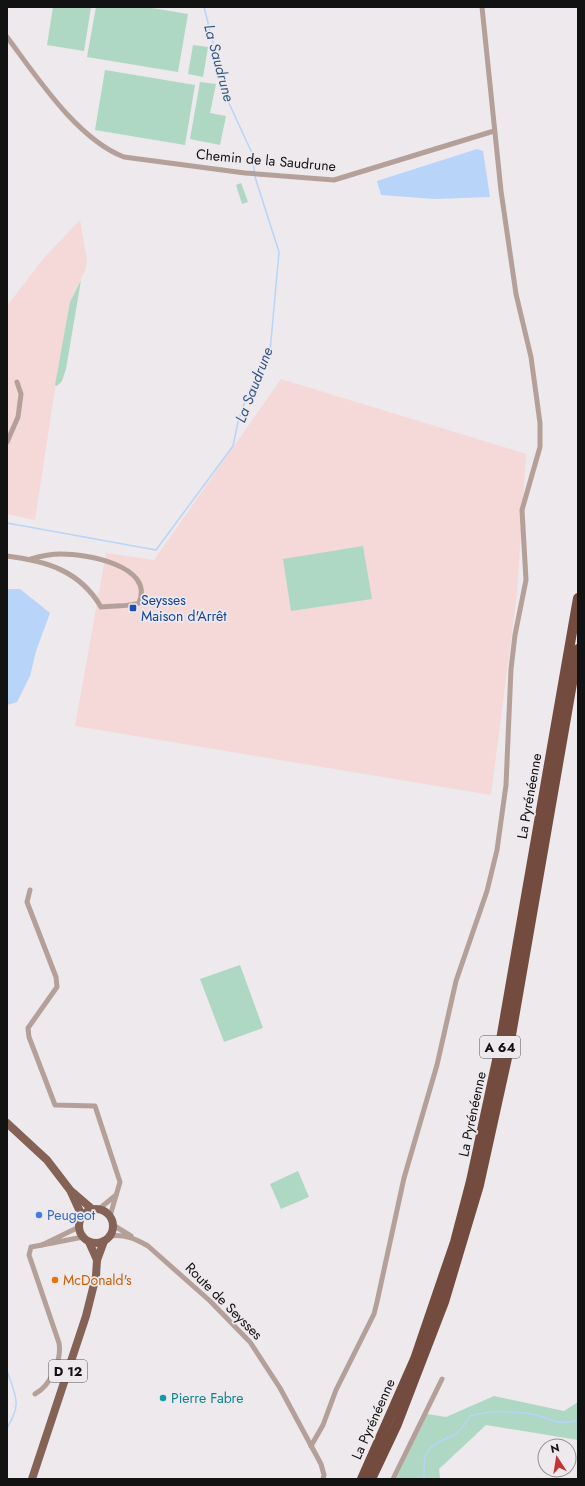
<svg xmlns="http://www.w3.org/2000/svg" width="585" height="1486" viewBox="0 0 585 1486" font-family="Jost,sans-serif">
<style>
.industrial{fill:#f4d9d8}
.green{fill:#aed8c3}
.water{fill:#b8d4f8}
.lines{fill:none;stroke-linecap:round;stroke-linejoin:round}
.stream{stroke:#b8d4f8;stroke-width:1.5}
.street{stroke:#b4a099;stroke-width:5}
.primary{stroke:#856256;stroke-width:8}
.highway{stroke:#734b3f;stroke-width:10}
.transit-dot{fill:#1a4fb4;stroke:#ede9ec;stroke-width:1.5}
.shop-dot{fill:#3f7fe0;stroke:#ede9ec;stroke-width:1.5}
.food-dot{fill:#e8710a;stroke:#ede9ec;stroke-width:1.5}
.culture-dot{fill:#0f9aa8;stroke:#ede9ec;stroke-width:1.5}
.labels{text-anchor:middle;stroke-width:3.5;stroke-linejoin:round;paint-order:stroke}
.shield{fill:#ede9ec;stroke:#545254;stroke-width:1}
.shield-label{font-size:13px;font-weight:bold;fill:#131213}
.street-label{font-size:14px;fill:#131213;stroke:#ede9ec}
.transit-label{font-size:14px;fill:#164399;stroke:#ede9ec;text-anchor:start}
.shop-label{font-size:14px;fill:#366cbe;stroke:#ede9ec;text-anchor:start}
.food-label{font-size:14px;fill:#c56008;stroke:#ede9ec;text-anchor:start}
.culture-label{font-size:14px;fill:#0d838f;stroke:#ede9ec;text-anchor:start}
.water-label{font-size:15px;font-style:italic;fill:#345988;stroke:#ede9ec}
</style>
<rect width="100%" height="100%" fill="#ede9ec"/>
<!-- industrial -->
<g class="industrial">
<path d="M80,220l7,40 -1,8 -16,34 -12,67 -23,151 -28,-6v-208l37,-48z"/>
<path d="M281,379l245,75 -9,140 -26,201 -416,-69 31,-173 48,7z"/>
</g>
<!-- green -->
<g class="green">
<path d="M53,7h38l-7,44 -37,-6z"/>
<path d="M96,7h50l42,7 -10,58 -91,-15z"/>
<path d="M193,45l15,2 -5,30 -15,-3z"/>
<path d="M105,70l90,15 -10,60 -90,-15z"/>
<path d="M200,82l16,2 -6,29 16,3 -6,29 -30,-6z"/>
<path d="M241,183l7,19 -6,2 -6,-19z"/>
<path d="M81,280l-15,89 -4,12 -5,5 -2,-1 15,-83z"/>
<path d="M363,546l9,53 -81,12 -8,-52z"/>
<path d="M240,965l23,63 -39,14 -24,-63z"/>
<path d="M298,1171l11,26 -28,12 -11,-25z"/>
<path d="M494,1396l70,15 14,-9v38l-92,-15 -47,44 1,10h-44l31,-65 19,3z"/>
</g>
<!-- water -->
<g class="water">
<path d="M477,149l6,2 7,46 -55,2 -54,-4 -4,-14z"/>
<path d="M7,589h13l30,24 -14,38 -6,25 -13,26 -10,3z"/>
</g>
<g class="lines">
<!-- stream -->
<g class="stream">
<path d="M7,523l149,27 77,-104 5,-24 10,-30 22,-40 9,-100 -24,-75 -3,-24 -25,-54 -23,-92"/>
<path d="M7,1371c9,26 15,33 0,57"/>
<path d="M424,1479c0,-7 0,-15 1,-22 4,-13 19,-17 29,-22 7,-4 12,-12 16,-19 20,-6 39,-5 61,-2 20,3 25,13 47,6"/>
</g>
<!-- street -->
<g class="street">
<path d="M7,37c30,40 70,102 117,120l121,16 89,7 160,-49"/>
<path d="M7,442l11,-25 3,-23 -4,-12"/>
<path d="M7,556c40,5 73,15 94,51 13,-2 27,0 38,-4 16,-38 -54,-49 -78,-49 -10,0 -20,2 -30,5"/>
<path d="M30,890l-3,12 29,75 1,10 -29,41 1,9 26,68 40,1 25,76 -10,34"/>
<path d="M99,1209l17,-14"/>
<path d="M113,1225l18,11"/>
<path d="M79,1227l-37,18 41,-8"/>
<path d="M110,1236c15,-2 26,3 38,10l62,55 40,41 30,46 41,76 3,11 -1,4"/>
<path d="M35,1394c15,-8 27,-33 24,-51l-30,-88 2,-8 11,-2"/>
<path d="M311,1446l12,-21 13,-35 38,-76 3,-12 27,-124 33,-113 19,-84 31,-90 10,-41 9,-65 5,-116 4,-34 11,-55 -4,-70 18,-63v-24l-9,-66 -15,-63 -15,-103 -19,-184"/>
<path d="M393,1479l49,-100"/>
</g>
<!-- primary -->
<g class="primary">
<path d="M7,1123l40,37 23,30 22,19"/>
<path d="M71,1192l11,24"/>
<circle cx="96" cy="1226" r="17"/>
<path d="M89,1242l8,18"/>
<path d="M32,1479l54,-163 10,-40 1,-16 7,-19"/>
</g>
<!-- highway -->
<g class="highway">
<path d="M362,1479l53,-120 40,-117 16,-61 28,-130 79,-453"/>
<path d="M371,1479l26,-55 47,-122 35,-117 28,-127 71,-409"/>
</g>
</g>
<!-- markers -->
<rect class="transit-dot" x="129" y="604" width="8" height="8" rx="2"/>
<circle class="shop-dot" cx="39" cy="1215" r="4"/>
<circle class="food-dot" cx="55" cy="1280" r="4"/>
<circle class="culture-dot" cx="163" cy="1398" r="4"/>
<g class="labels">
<!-- shield labels -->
<g class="shield">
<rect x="480" y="1036" width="40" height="22" rx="3"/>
<rect x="49" y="1360" width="38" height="22" rx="3"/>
</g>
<g class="shield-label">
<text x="500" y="1052">A 64</text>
<text x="68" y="1376">D 12</text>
</g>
<!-- street labels -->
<g class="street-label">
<text transform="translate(266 160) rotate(5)" y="5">Chemin de la Saudrune</text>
<text transform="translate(529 796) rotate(-80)" y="5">La Pyrénéenne</text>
<text transform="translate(472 1114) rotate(-78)" y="5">La Pyrénéenne</text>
<text transform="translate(224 1301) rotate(45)" y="5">Route de Seysses</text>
<text transform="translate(373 1419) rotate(-66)" y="5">La Pyrénéenne</text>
</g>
<!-- transit labels -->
<g class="transit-label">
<text x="141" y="605">Seysses<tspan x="141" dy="16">Maison d'Arrêt</tspan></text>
</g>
<!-- shop labels -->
<g class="shop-label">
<text x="47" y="1220">Peugeot</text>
</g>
<!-- food labels -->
<g class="food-label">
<text x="63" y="1285">McDonald's</text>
</g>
<!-- culture labels -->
<g class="culture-label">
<text x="171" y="1403">Pierre Fabre</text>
</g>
<!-- water labels -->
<g class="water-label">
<text transform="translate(219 63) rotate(75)" y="5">La Saudrune</text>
<text transform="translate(254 385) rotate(-69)" y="5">La Saudrune</text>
</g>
</g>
<!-- border -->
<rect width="585" height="1486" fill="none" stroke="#131213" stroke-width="16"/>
<!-- north arrow -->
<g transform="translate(557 1458) rotate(348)"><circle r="19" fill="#ede9ec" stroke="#969395"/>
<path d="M0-3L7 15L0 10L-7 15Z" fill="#c33533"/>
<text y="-6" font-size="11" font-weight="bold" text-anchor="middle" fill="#131213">N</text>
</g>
</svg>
